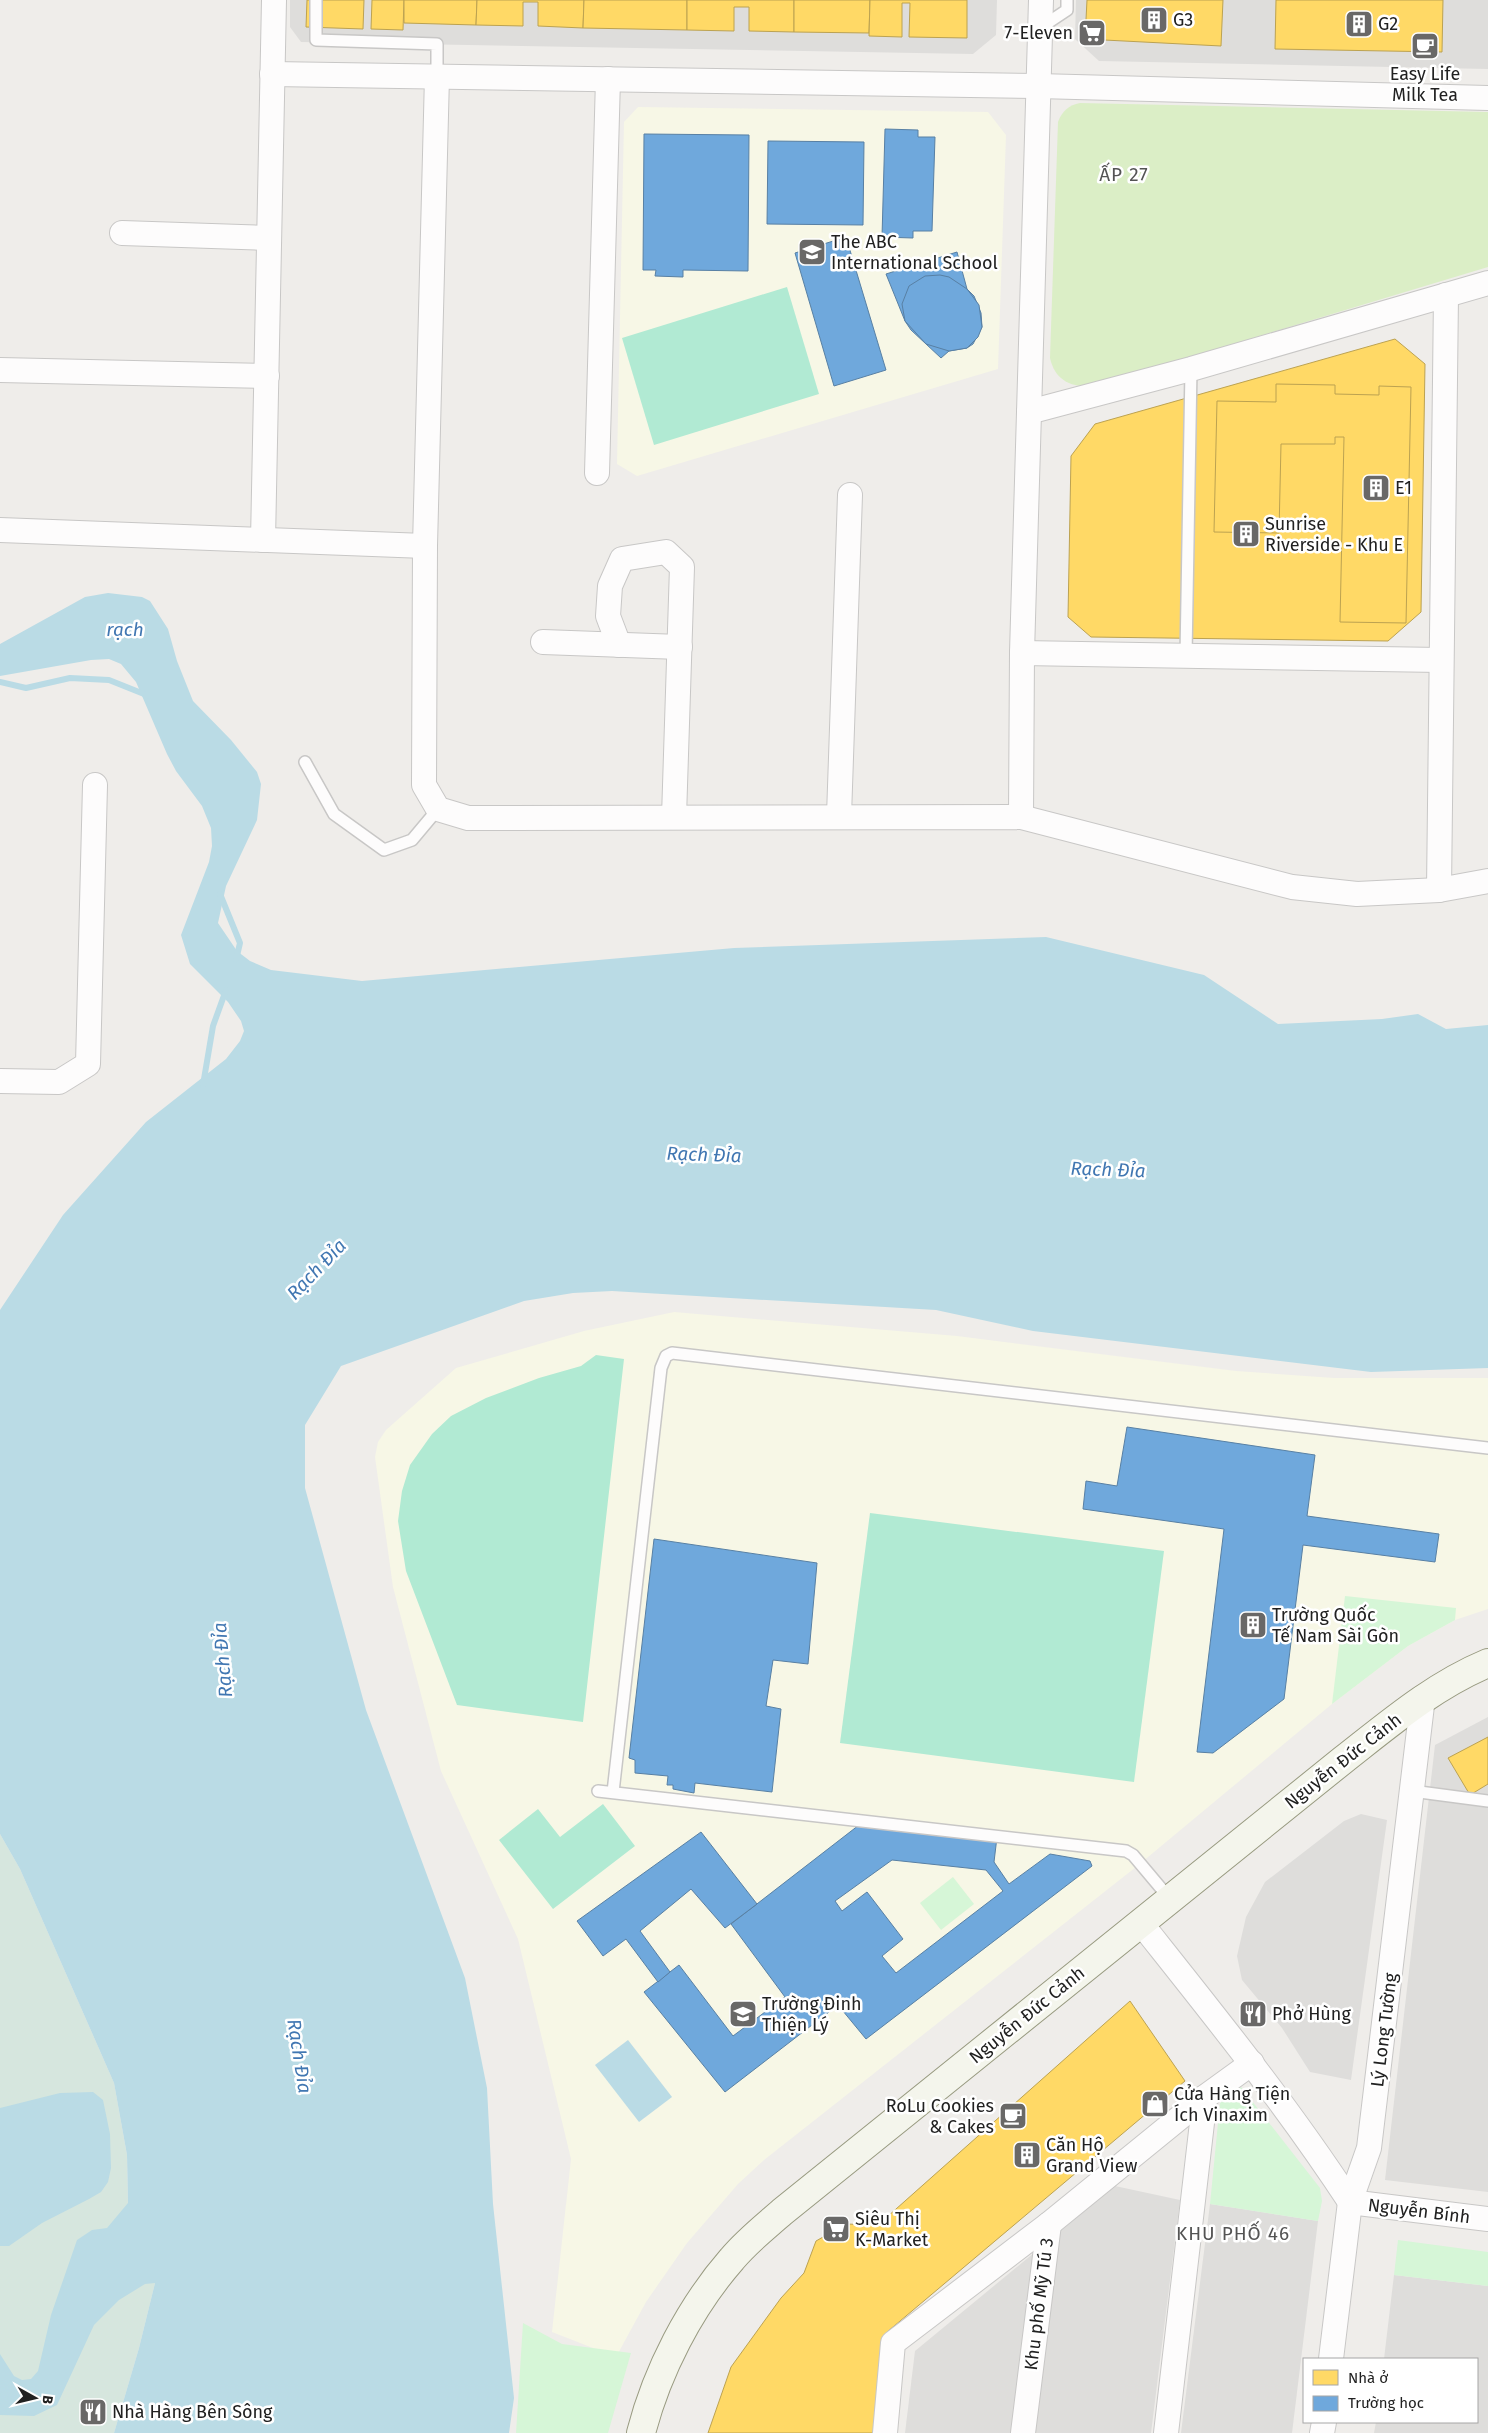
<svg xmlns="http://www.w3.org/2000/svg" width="1488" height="2433" viewBox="0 0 1488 2433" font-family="'Fira Sans',sans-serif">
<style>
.residential{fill:#dedddb}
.education{fill:#f7f7e6}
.grass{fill:#dbeec6}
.wetland{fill:#d6e6de}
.park{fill:#d6f6d7}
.pitch{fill:#b1ead3}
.water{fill:#badbe5}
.homes{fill:#ffd966;stroke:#bca251}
.schools{fill:#6fa8dc;stroke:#5880a4;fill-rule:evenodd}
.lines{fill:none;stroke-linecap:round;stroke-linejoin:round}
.stream{stroke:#badbe5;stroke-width:6}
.service-casing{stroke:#c8c7c6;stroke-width:14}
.minor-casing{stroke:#c8c7c6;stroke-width:26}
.secondary-casing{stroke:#989a80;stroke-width:30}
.service{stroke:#fdfcfc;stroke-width:11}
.minor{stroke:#fdfcfc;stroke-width:24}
.secondary{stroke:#f4f5ec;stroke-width:28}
.labels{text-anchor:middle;stroke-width:5;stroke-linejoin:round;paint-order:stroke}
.poi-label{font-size:18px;fill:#212121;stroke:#fff;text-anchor:start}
.street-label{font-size:18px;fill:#212121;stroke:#fff}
.neighbourhood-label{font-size:19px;letter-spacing:1px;fill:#545454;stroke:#fff}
.water-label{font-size:19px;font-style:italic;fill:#4177b2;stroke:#fff}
</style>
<rect width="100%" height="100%" fill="#efedea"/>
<!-- residential -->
<g class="residential">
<path d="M290,0h707l-1,35 -23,19 -672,-12 -11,-15z"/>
<path d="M1076,0h412v69l-389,-8 -24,-22z"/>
<path d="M1488,1717v475l-103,-12 50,-435z"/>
<path d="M1361,1814l26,6 -36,260 -41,-8 -28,-44 -40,-48 -5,-24 9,-39 19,-35 79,-61z"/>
<path d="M1115,2186l65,14 -29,233h-246l10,-82z"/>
<path d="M1210,2204l108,17 -26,212h-111z"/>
<path d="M1394,2275l94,11v147h-114l2,-11h101v-63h-93z"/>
</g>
<!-- education -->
<g class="education">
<path d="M638,107l350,5 18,23 -8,234 -361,107 -20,-12 7,-342z"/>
<path d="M674,1312l283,24 279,35 98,7h154v231l-33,11 -47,26 -76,58 -196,163 -372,293 -26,24 -51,59 -41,59 -30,55 -64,-25 19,-173 -53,-220 -77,-168 -48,-184 -18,-130 3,-15 8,-12 70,-62 128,-37z"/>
</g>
<!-- grass -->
<path class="grass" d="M1080,103l408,9v155l-394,119c-22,2 -39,-5 -44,-28l8,-236c4,-11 11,-17 22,-19z"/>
<!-- wetland -->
<path class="wetland" d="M0,1834l20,35 94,214 13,72 1,49 27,79 -16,65 -25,85h-114z"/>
<!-- park -->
<g class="park">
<path d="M1345,1596l111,12 -1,12 -47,26 -76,58z"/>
<path d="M953,1877l21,27 -33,26 -21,-27z"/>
<path d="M1241,2087l79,101 2,13 -4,20 -108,-17 10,-101z"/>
<path d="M1398,2240l90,12v34l-94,-11z"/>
<path d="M523,2323l39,21 69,9 -23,80h-92z"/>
</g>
<!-- pitch -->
<g class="pitch">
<path d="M787,287l32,107 -165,51 -32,-107z"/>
<path d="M596,1355l28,4 -41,363 -126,-17 -51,-134 -8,-50 4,-30 8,-26 22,-31 19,-18 35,-18 53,-20 42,-12z"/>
<path d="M870,1513l294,38 -30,231 -294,-39z"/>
<path d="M603,1804l32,42 -82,63 -54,-69 39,-31 22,28z"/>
</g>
<!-- water -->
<g class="water">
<path d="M108,593l34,4 8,4 18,28 9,32 16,40 38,39 26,32 4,12 -4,36 -31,66 -8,37 19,28 13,10 21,9 91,11 372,-33 312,-11 158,38 74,49 104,-5 36,-5 28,15 42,-4v343l-117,4 -338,-41 -97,-21 -324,-19 -39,2 -49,8 -183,65 -36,59v63l61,222 99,268 22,110 6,116 21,194 -5,35h-395l25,-85 16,-65 -10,1 -26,16 -25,25 -37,80 -23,11 -34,-1v-61l14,22 8,4 9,-1 7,-8 13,-56 26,-75 15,-10 15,-2 21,-25 -1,-48 -13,-72 -94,-214 -20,-35v-524l63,-95 83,-93 80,-63 14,-18 4,-10 -3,-10 -13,-19 -38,-38 -9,-29 28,-73 3,-16 -1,-18 -9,-22 -26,-35 -9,-17 -31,-72 -15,-18 -12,-5 -18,1 -91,16v-32l85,-47z"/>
<path d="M628,2040l44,57 -33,25 -44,-57z"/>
<path d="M93,2092l10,8 7,34 1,34 -3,14 -7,10 -12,7 -47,24 -33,23h-9v-138l60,-15z"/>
</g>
<!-- homes -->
<g class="homes">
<path d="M307,0h57l-1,29 -57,-2z"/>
<path d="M372,0h32l-1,30 -32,-1z"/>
<path d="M404,0h73l-1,25 -72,-2z"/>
<path d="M477,0h107l-1,28 -45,-2v-24h-15v24l-47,-1z"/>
<path d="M584,0h103v30l-104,-2z"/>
<path d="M687,0h107v32l-45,-1v-24h-15v24l-47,-1z"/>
<path d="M794,0h76l-1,33 -75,-1z"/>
<path d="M870,0h97v38l-58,-1 1,-34h-8v34l-33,-1z"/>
<path d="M1087,0h136l-2,46 -136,-7z"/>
<path d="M1276,0h167l-1,52 -167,-3z"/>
<path d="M1395,339l30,25 -4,248 -33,29 -297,-4 -23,-20 3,-161 24,-32z"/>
<path d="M1276,384l59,1v9l44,1v-9l32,1 -5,236 -66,-1 4,-185h-9v7h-54l-2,89 -65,-1 3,-131 59,1z"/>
<path d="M1488,1737v47l-18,11 -22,-37z"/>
<path d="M1130,2001l55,80 -298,251 -12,101h-167l23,-66 50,-69 23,-25 12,-32 30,-17 32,1z"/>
</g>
<!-- schools -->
<g class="schools">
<path d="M885,129l33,1v7h17l-3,94h-19v7l-31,-1z"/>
<path d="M644,134l105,1 -1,136 -65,-1v7l-28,-1 1,-6h-13z"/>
<path d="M768,141l96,1 -1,83 -96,-1z"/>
<path d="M846,237l40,133 -52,16 -39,-133z"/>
<path d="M957,252l10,37 7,7 7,17 1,14 -9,17 -6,4 -18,3 -8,7 -30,-28 -6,-9 -19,-47z"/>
<path d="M940,275l9,2 18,12 12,16 3,22 -4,10 -11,11 -18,3 -23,-7 -21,-23 -3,-17 7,-18 16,-10z"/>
<path d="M1127,1427l188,28 -8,61 132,18 -4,28 -132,-17 -19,154 -71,54 -16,-1 27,-223 -141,-20 3,-28 31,5z"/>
<path d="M654,1539l163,24 -9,101 -35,-4 -7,46 15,3 -9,83 -77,-9 -1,10 -21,-4v-4h-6l1,-9 -33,-3v-13l-6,-2z"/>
<path d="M859,1825l138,12 -3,25 15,22 41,-30 40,7 2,5 -226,173 -28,-34 -113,87 -81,-100 35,-27 54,71 52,-39 -54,-73zM892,1860l94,10 17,21 -107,82 -14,-17 21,-17 -36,-47 -25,19 -7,-10z"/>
<path d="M701,1832l56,72 -32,24 -34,-39 -51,42 30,41 -12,10 -32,-43 -23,17 -26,-35z"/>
</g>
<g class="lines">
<!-- stream -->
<g class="stream">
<path d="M0,682l26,6 44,-10 39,2 40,16"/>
<path d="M220,894l20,49 -4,17"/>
<path d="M203,1085l10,-59 13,-36"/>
</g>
<defs>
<g id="service">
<path d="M316,0v40l121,4v32"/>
<path d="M1040,28l27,-18v-10"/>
<path d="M1186,656l5,-287"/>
<path d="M305,762l29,52 50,36 28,-10 26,-31"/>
<path d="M598,1791l528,60 7,4 37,44"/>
<path d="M1412,1791l76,10"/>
<path d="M613,1792l48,-424 5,-12 6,-3 816,95"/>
</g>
<g id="minor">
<path d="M272,74l766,12 450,12"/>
<path d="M437,76l-12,470 -1,239 14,24 30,9 553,-1 271,70 65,7 82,-4 49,-9"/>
<path d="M122,233l147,5"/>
<path d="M0,370l267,6"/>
<path d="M1029,412l162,-43 297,-86"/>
<path d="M597,473l11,-394"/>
<path d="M0,530l425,16"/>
<path d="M263,540l11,-540"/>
<path d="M543,642l137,5"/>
<path d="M619,645l-11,-29 2,-30 12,-27 44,-7 16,15 -8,250"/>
<path d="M1022,653l418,7"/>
<path d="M839,816l11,-321"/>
<path d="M1021,817l1,-164 19,-653"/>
<path d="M1439,890l7,-595"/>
<path d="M0,1081l59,1 29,-18 7,-279"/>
<path d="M1140,1922c73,92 146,182 210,280"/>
<path d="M1350,2202l138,17"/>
<path d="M1331,2359l19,-157 19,-54 54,-451"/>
<path d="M885,2433l8,-90 156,-119 156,-127 47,-34"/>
<path d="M1023,2433l26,-209"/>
<path d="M1166,2433l39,-336"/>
<path d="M1322,2433l2,-11"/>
</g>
<path id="secondary" d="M641,2433c16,-62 49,-126 91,-174 15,-18 33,-32 50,-47l561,-452c46,-36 90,-74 145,-97"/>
</defs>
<!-- service casing -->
<use href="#service" class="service-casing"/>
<!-- minor casing -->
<use href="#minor" class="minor-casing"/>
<!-- secondary casing -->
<use href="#secondary" class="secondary-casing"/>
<!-- service -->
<use href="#service" class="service"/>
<!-- minor -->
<use href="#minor" class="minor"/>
<!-- secondary -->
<use href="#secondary" class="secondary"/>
</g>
<!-- icons -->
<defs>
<symbol id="building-square" viewBox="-11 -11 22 22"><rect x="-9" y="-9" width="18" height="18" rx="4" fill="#696867" stroke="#fff"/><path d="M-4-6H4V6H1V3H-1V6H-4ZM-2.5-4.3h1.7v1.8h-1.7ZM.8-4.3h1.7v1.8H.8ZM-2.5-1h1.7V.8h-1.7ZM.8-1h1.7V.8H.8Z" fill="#fff"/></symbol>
<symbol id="supermarket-square" viewBox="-11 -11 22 22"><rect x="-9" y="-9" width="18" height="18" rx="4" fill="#696867" stroke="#fff"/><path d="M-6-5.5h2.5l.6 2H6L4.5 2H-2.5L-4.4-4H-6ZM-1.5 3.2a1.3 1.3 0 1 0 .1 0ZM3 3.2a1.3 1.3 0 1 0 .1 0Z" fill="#fff"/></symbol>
<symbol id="cafe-square" viewBox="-11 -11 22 22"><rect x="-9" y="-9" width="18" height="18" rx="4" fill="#696867" stroke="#fff"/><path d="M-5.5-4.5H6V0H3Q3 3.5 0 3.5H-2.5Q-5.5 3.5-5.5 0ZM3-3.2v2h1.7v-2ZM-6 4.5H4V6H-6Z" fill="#fff"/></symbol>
<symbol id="school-square" viewBox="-11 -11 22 22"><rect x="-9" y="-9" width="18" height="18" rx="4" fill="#696867" stroke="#fff"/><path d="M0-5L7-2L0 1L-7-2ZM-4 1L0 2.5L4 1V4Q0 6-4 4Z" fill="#fff"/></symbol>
<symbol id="restaurant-square" viewBox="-11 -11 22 22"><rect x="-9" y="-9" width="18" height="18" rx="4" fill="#696867" stroke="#fff"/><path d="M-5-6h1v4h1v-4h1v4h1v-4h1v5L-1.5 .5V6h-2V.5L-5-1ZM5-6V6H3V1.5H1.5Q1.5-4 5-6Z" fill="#fff"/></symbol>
<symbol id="shop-square" viewBox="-11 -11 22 22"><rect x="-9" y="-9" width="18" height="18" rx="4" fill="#696867" stroke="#fff"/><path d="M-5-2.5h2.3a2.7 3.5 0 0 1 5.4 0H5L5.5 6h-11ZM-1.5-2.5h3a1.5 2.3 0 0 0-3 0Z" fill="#fff"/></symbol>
</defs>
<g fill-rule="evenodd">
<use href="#building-square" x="1138" y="4" width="32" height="32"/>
<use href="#building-square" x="1343" y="8" width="32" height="32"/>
<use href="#supermarket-square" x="1076" y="17" width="32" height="32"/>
<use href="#cafe-square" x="1409" y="30" width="32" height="32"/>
<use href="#school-square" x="796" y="236" width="32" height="32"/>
<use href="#building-square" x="1360" y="472" width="32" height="32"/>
<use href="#building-square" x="1230" y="518" width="32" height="32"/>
<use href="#building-square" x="1237" y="1609" width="32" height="32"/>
<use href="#school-square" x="727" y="1998" width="32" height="32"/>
<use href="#restaurant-square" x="1237" y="1998" width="32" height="32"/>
<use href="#shop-square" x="1139" y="2088" width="32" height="32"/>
<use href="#cafe-square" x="997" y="2100" width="32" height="32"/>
<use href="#building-square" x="1011" y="2139" width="32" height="32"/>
<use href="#supermarket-square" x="820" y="2213" width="32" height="32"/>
<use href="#restaurant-square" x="77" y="2396" width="32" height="32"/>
</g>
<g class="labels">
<!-- poi labels -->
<g class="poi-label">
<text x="1173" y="26">G3</text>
<text x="1378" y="30">G2</text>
<text x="1073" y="39" text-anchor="end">7-Eleven</text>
<text x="1425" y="80" text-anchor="middle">Easy Life<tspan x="1425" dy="21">Milk Tea</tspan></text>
<text x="831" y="248">The ABC<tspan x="831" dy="21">International School</tspan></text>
<text x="1395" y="494">E1</text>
<text x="1265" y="530">Sunrise<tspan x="1265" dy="21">Riverside - Khu E</tspan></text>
<text x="1272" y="1621">Trường Quốc<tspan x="1272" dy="21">Tế Nam Sài Gòn</tspan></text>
<text x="762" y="2010">Trường Đinh<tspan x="762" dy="21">Thiện Lý</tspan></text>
<text x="1272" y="2020">Phở Hùng</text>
<text x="1174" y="2100">Cửa Hàng Tiện<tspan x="1174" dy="21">Ích Vinaxim</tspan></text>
<text x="994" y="2112" text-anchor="end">RoLu Cookies<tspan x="994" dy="21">&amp; Cakes</tspan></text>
<text x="1046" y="2151">Căn Hộ<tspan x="1046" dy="21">Grand View</tspan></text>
<text x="855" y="2225">Siêu Thị<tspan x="855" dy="21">K-Market</tspan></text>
<text x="112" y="2418">Nhà Hàng Bên Sông</text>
</g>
<!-- street labels -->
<g class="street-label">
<text transform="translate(1343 1761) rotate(-38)" y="6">Nguyễn Đức Cảnh</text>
<text transform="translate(1027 2015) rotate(-39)" y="6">Nguyễn Đức Cảnh</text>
<text transform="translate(1384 2030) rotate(-83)" y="6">Lý Long Tường</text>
<text transform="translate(1419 2211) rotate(7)" y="6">Nguyễn Bính</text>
<text transform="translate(1039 2304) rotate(-83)" y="6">Khu phố Mỹ Tú 3</text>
</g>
<!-- neighbourhood labels -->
<g class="neighbourhood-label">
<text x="1124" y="181">ẤP 27</text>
<text x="1233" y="2240">KHU PHỐ 46</text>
</g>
<!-- water labels -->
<g class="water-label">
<text x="125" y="636">rạch</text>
<text transform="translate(704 1154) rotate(2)" y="7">Rạch Đỉa</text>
<text transform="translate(1108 1169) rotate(2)" y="7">Rạch Đỉa</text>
<text transform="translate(316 1269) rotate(-46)" y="7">Rạch Đỉa</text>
<text transform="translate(222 1660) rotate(-95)" y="7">Rạch Đỉa</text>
<text transform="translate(300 2056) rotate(81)" y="7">Rạch Đỉa</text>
</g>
</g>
<!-- legend -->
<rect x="1303" y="2358" width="175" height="65" fill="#ffffff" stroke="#a6a6a6"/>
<rect x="1313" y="2370" width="25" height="15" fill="#ffd966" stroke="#a6a6a6"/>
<text x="1348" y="2383" font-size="15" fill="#212121">Nhà ở</text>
<rect x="1313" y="2396" width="25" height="15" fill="#6fa8dc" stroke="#a6a6a6"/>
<text x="1348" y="2408" font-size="15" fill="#212121">Trường học</text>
<!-- north arrow -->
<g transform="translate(35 2398) rotate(98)" stroke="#ffffff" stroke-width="4" paint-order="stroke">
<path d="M0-4L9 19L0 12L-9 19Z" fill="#212121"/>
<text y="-8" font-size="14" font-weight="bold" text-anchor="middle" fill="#212121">B</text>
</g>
</svg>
